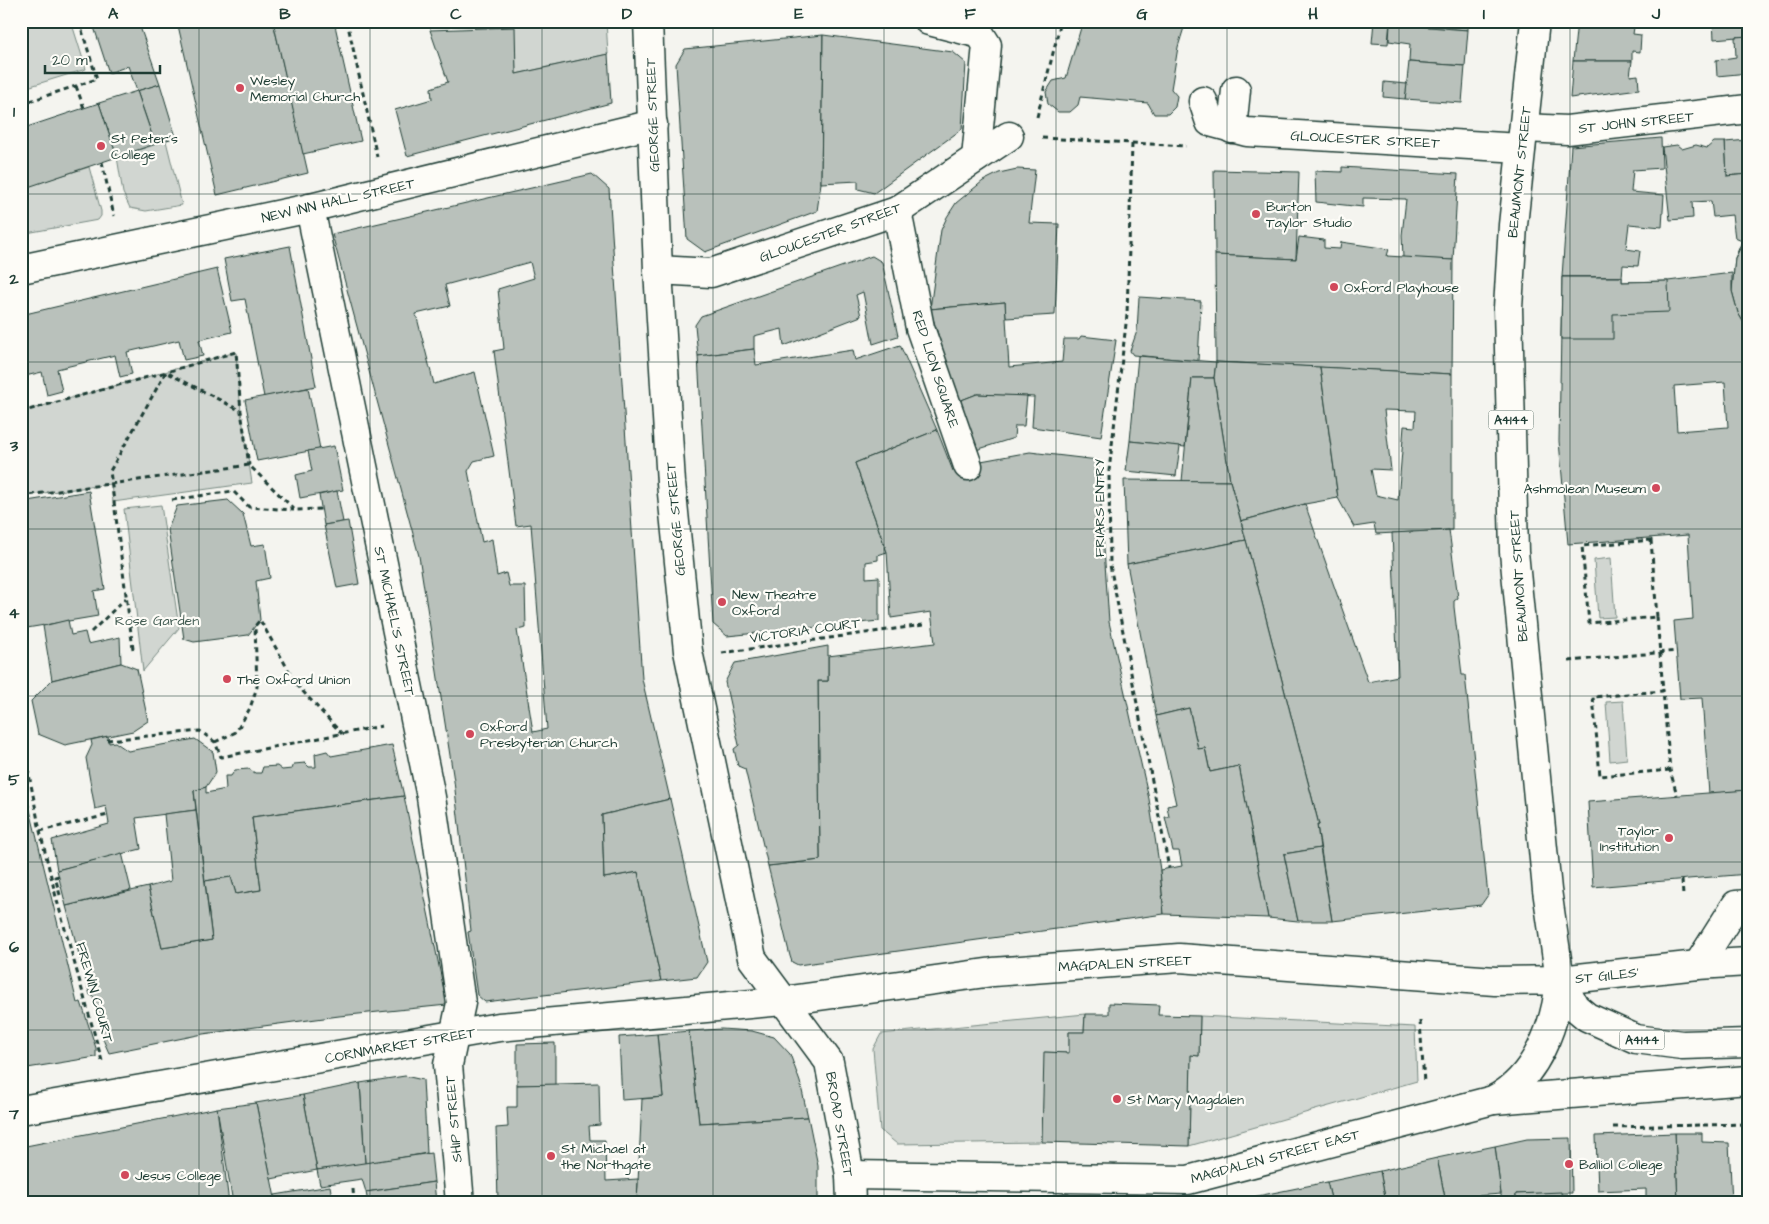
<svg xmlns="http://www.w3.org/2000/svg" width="1769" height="1224" viewBox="0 0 1769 1224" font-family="'Architects Daughter',sans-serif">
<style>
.green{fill:#d1d6d1;stroke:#788a82}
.building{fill:#b9c1bb;stroke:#1f3d34;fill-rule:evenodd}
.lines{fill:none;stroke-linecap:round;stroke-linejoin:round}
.minor-casing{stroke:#1f3d34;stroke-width:31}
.major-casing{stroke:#1f3d34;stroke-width:31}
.path{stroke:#1f3d34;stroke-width:3;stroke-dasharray:5 4;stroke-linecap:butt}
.minor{stroke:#fdfcf7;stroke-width:28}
.major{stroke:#fdfcf7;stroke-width:28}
.grid{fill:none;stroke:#1f3d34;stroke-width:1;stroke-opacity:0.55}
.poi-dot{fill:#d1495b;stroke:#fdfcf7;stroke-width:2}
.labels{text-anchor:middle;stroke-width:4.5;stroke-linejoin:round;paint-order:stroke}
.shield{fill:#fdfcf7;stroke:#62766e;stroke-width:1}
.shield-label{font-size:12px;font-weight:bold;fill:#1f3d34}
.poi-label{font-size:14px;fill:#1f3d34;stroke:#fdfcf7;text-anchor:start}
.street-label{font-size:14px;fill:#1f3d34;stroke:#fdfcf7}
.park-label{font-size:14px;fill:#435c53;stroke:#fdfcf7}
.neatline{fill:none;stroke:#1f3d34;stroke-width:2}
.grid-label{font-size:16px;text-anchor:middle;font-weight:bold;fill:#1f3d34}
</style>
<rect width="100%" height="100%" fill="#f4f4ef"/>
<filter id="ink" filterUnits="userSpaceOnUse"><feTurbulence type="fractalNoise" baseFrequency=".02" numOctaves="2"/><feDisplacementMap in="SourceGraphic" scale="10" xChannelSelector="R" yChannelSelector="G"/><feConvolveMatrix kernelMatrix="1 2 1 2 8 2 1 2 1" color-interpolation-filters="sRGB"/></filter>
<g filter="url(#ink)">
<!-- green -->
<g class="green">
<path d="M21,21h50l15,48 -65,20z"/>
<path d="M411,21h195l2,33 -92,20 -2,-47 -108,-2z"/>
<path d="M166,141l16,64 -36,6 -16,-3 -7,-15 -6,-36z"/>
<path d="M89,167l12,44v5l-3,4 -77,14v-46z"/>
<path d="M236,352l5,60 11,71 -139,19 -2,-18 -90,12v-84z"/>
<path d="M161,505l18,123 -36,43 -19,-162z"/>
<path d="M1611,558l4,59 -17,1 -4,-58z"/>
<path d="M1623,701l4,58 -17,2 -4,-59z"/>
<path d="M1085,1014l-1,18h-15v21l-24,-1 -3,90 -145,2 -17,-14 -7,-81 8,-15z"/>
<path d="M1200,1016l215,11 2,54 -228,65 2,-91 8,1z"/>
</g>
<!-- building -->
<g class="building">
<path d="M92,21h46l22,63 -23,7 -9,-25 -19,7z"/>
<path d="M177,21h96l35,152 -91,22z"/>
<path d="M273,21h61l27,120 -58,13z"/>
<path d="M1083,21h103l-8,26 -7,42 6,7 -2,11 -7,7h-14l-6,-11 -68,-6 -2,8 -8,7h-12l-10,-8 -2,-12 7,-11 13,-3z"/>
<path d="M1374,21h16l-2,23 -16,-1z"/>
<path d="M1412,21h56v9l-56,-4z"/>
<path d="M1577,21h58l-2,13 8,1 -1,17 -8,-1v10h-59z"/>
<path d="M1713,21h35v15l-34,3z"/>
<path d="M1390,24l78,6 -3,36 -56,-4 1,-18 -21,-3z"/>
<path d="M515,27l1,47 92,-20 3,49 -204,53 -12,-46 37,-11 -1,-11 17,-6 -18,-52z"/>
<path d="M823,35l-2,148 -4,28 -112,41 -18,-13 -11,-175 9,-15z"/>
<path d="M823,35l130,17 13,11 -4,66 -88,64 -16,-4v-8l-37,2z"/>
<path d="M1748,36v37l-31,3 -1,-16 20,-3 -1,-20z"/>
<path d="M1573,61h59l-2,15 8,-1 1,14 -69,9z"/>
<path d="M1409,62l56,4 -3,37 -57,-4z"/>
<path d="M1384,82l23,2 -2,15 -22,-2z"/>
<path d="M160,84l16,53 -21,7 -18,-53z"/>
<path d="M137,91l18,53 -38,13 -18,-54z"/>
<path d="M99,103l18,54 -89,30 -7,-21v-37z"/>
<path d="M1661,138l1,30 -29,2 -2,22 33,3 -2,32 -33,-3 -3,25 14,2 -2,15 -15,-1 -1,12h-60l9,-131z"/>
<path d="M1748,140v34l-21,2 -2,-34z"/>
<path d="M1714,142h11l2,34 21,-2v156l-10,-17 -6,-22 3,-33 7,-17 -7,-3 -3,-23 -19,2 -2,-16 -19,1 1,16 -23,2 -8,-73 15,-2 5,4 14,-4 11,3z"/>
<path d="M1342,167l116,7 -5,86 -50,-2 -1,-23 4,-36 -43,-1v9l-47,-5 -1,-31 27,1z"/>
<path d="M1017,169l18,1 -6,53 30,1 -4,91 -49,3 -1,-16 -75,7 11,-79 6,-13 9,-14 27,-22 16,-8z"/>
<path d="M1214,170l85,2 -3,87 -81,-4z"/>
<path d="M592,174l17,15 33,490 28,120 -68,16 2,63 34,-6 23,109 -176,21 -8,-7 -9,-63 3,-1 -17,-150 -35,-225 -87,-322zM530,262l4,16 -36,11 6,60 -10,2 22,175 15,-2 16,205 -14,3 -16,-102 9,-2 -1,-42h-16l-3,-13 -9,3 -5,-37 -10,3 -14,-71 6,-10 20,-5 -19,-84 -41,12 -18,-70 34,-8 -5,-21z"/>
<path d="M1748,234v96l-10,-17 -6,-22 3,-33z"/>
<path d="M1299,237l25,3v8l16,1 1,-7 48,7 -2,7 66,4 -1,114 -236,-12 -1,-107 81,4z"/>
<path d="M290,246l26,140 -52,11 -19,-98 -13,2 -8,-42z"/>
<path d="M872,256l10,6 16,74 -25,8 -10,-52 -7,3 5,21 -77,30 -2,-17 -28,7v13l-56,7 -3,-31 6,-9z"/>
<path d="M217,269l15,63 -33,8 4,16 -19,4 -5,-20 -52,12 5,22 -12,3 -5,-22 -58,14 5,22 -15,4 -5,-23 -21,5v-62z"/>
<path d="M1732,273v18l6,22 10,17v460l-39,4 -7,-96 -22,1 -6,-78 19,-2 -5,-84 -120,9 -9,-103 3,-164h60v5l46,-1zM1725,382l3,45 -51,4 -3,-45z"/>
<path d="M1562,277h60v5l46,-1 1,31 -56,2v25h-52z"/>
<path d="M1139,297l62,4 -3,60 -65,-6 -3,-4 7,-20z"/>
<path d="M1005,302l4,65 53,-5 2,-23h15l2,-3 35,4 -15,97 -69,-10 2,-30 -57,-3 -18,7 -29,-92z"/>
<path d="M900,345l37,85 -82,33 32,89 -9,3v5l-12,2v16l13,-1v44l-152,15 -14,-12 -15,-268 56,-7 2,16 97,-15 2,10z"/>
<path d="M1138,356l78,6 -2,16h-22l-7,69 -55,-6z"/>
<path d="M1216,362l104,5 18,131 -33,6 -64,17 -11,-40 -16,-103z"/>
<path d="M1320,367l132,7v156l-76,4 -2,-10 -20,3 -16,-29zM1384,410l32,1 -1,16 -11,-1 -6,74 -22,-5 -5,-26 20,1z"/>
<path d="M1192,378h22l16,103h-48z"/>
<path d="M308,388l12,61 -63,12 -12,-61z"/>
<path d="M977,394l50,2 -3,30h-9l-1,12 -38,12 -17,-49z"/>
<path d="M937,430l16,41 28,-10 49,-9 68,8 11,162 40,177 11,71 4,44 -366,51 -6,-3 -2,-6 -22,-90 52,-6 -2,-179h10v-25l107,-13 -4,-31 -40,6 -4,-66 -32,-89z"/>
<path d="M1130,441l50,5 -4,30 -50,-5z"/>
<path d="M334,446l9,44 -43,8 -4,-23 16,-4 -4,-20z"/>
<path d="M1124,480l106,1 16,59 -119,24z"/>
<path d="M89,491l16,98 -11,2 4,25 -77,13v-127z"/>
<path d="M337,491l6,31 -19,3 -5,-30z"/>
<path d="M228,500l15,14 8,32 14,-2 5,34 -14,3 4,39 -12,15 -54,7 -10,-3 -16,-110 9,-23z"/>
<path d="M1305,504l63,178 30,-6 -6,-143 57,-3 9,68 -4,3v6l8,68h3l23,220 -7,10 -149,16 -15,-96h2l-78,-304z"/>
<path d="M348,521l11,63 -22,4 -13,-63z"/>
<path d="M1246,540l73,285h-2l3,23 -36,6 14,67 -30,-3 -29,-152 -29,6 -5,-24 -7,1 -9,-41 -33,8 -29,-152z"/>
<path d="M68,620l3,15 14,-3 3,12 32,-7 1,26 -69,17 -9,-54z"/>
<path d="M828,646v35h-10l2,179 -52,6 -23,-97 -7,-3 -4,-17 5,-4 -14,-63 10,-19z"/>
<path d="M121,663l16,6 11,52 -15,10 -68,14 -27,-11 -7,-33 21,-21z"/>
<path d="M1189,708l9,41 7,-1 5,24 29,-6 29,152 -104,-4 -4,-44 22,-4 -3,-15h-6l-8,-34h4l-2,-11 9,-2 -20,-88z"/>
<path d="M108,736l1,7 6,-1 13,9 67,-12 18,13 3,20 -10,15 -12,4 2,19 -60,8 5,31 -84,21 -5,-30 57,-16 -3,-18 -11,3 -9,-51 6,-13 -1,-5z"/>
<path d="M392,745l12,51 -152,21 9,73 -25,4 -5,-17 -26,4 -11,-90 12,-4v6l20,-4 -1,-13h6l4,-6 14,-1 6,4h6l2,-6 14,-1 5,4 10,-1 2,-5 11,-1 4,4h7l-1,-13 12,-3 4,5z"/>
<path d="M21,773l56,230 4,-1 15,46v9l-75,12z"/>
<path d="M1748,790v84l-155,13 -5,-85z"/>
<path d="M404,796l43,209 -108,11 -136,18 -94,19 -7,-16 -9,-41 -3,-1 -24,-89 82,-19 14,61 50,-8 -7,-59 26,-4 5,17 25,-4 -9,-73z"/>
<path d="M670,799l37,163 -10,15 -36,4 -23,-109 -34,6 -2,-63z"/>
<path d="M196,810l16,130 -50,8 -14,-61 23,-6 -7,-67z"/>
<path d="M1320,848l12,73h-34l-14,-67z"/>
<path d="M122,853l9,37 -65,16 -9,-36z"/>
<path d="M1109,1003l50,2 -1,10 42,1 -1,40 -8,-1 -2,91 -147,-4 2,-90 25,1v-21h15l1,-18h24z"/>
<path d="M721,1029l31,2 22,6 16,17 10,28 8,35 -109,6 -10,-92z"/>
<path d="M689,1031l10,92 109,-6 10,49v37h-181l5,-104 21,-2 -6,-63z"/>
<path d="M657,1034l6,63 -41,3 -3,-63z"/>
<path d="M555,1043v42h-38v-41z"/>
<path d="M405,1076l18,4 4,73 -62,11 -5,-81z"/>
<path d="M360,1083l5,81 -48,6 -14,-75z"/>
<path d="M599,1083l1,42 -11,1 1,14h15l1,41 32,-2 -1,24h-111v-5l-28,2 -2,-72 12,-1 -1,-20h10v-22z"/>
<path d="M303,1095l14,75 -46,9 -15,-76z"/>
<path d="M256,1103l20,100h-43l-16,-95z"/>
<path d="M217,1108l12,95h-208v-56z"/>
<path d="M1675,1133h27v9l27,1 3,60h-54z"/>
<path d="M1675,1133l3,70h-32v-14l-48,2 -2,-55z"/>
<path d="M1571,1138l1,55 -56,1v9h-14l-7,-57 32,-7z"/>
<path d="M1495,1146l6,48 -26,2 -29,7 -9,-45z"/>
<path d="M431,1153l3,29 -68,10 -4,-13 -42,6 -3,-15z"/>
<path d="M1437,1158l9,45h-60l-6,-32z"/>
<path d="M1380,1171l6,32h-54l-5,-21z"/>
<path d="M434,1182l2,21h-68l-2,-11z"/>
<path d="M1327,1182l5,21h-109z"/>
<path d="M330,1186l3,17h-57l-1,-8z"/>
<path d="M1561,1192l1,11h-46v-9z"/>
</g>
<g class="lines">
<defs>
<g id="minor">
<path d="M648,21l10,249 13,213 17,168 64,307 77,104 21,113 1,28"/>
<path d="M929,21l51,13 7,11 -11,113"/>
<path d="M1203,101l7,21 37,10 274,16"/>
<path d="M1524,128l43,2 181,-21"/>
<path d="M1232,129l4,-39"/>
<path d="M310,208l121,589 30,206 -13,62 12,138"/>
<path d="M897,211l23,117 48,138"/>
<path d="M21,269l289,-61 343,-84"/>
<path d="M658,270l53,3 186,-62 112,-75"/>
<path d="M1698,965l38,-60 12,-1"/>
<path d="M1494,1100l254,-20"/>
<path d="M21,1110l478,-83 284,-26 210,-29 186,-14 316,23 65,-1c-4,45 -24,99 -67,120l-305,80 -338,-5"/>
</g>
<g id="major">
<path d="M1535,21l-22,204 -5,83 6,244 33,338 13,90 15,27 12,10 49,22 46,6 66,-2"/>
<path d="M1560,980l138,-15 50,-3"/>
</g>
</defs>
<!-- minor casing -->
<use href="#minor" class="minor-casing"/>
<!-- major casing -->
<use href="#major" class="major-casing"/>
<!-- path -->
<g class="path">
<path d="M347,21l30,136"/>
<path d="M76,86l8,22"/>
<path d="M21,104l76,-25 -18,-58"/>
<path d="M1037,117l24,-96"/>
<path d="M1042,138l144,8"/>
<path d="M1132,144l-5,171 -18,156 1,94 59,303"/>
<path d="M102,162l12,54"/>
<path d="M21,412l145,-40 75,39"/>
<path d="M21,496l228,-31 46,45 26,-1"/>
<path d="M172,500l61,-9 16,16 45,3"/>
<path d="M1651,540l6,77 -68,6 -7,-77z"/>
<path d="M1657,617l6,74"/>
<path d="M91,632l35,-34"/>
<path d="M133,649l-23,-178 56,-99 70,-20 5,59 8,54"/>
<path d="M722,653l201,-28"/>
<path d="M1569,661l108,-10"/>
<path d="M21,733l19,98 16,66 46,164"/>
<path d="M107,740l93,-9 15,11 6,15 161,-31"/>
<path d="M215,742l21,-10 14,-24 7,-21 -2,-61 5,-6 37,65 45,49"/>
<path d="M1670,770l-70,6 -7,-79 70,-6 7,79 7,25"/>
<path d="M40,831l68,-16"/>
<path d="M59,876l-4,1 5,18"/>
<path d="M1682,880l1,16"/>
<path d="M1420,1021l4,62"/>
<path d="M1613,1127l135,-3"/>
<path d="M353,1189l1,14"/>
</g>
<!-- minor -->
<use href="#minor" class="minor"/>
<!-- major -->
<use href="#major" class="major"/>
</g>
</g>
<!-- grid -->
<path class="grid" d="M199,21v1182M370,21v1182M542,21v1182M713,21v1182M884,21v1182M1056,21v1182M1227,21v1182M1399,21v1182M1570,21v1182M21,194h1727M21,362h1727M21,529h1727M21,696h1727M21,862h1727M21,1030h1727"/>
<!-- markers -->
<g class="poi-dot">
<circle cx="240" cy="88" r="5"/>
<circle cx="101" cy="146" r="5"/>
<circle cx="1256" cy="214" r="5"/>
<circle cx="1334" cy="287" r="5"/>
<circle cx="1656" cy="488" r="5"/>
<circle cx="722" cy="602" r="5"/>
<circle cx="227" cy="679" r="5"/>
<circle cx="470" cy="734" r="5"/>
<circle cx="1669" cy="838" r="5"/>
<circle cx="1117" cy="1099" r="5"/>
<circle cx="551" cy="1156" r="5"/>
<circle cx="1569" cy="1164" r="5"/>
<circle cx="125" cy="1175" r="5"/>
</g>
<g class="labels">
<!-- shield labels -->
<g class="shield">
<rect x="1488.5" y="410.5" width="45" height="19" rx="4"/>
<rect x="1619.5" y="1030.5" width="45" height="19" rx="4"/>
</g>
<g class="shield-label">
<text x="1511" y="424">A4144</text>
<text x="1642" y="1044">A4144</text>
</g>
<!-- poi labels -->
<g class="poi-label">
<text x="250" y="85">Wesley<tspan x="250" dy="16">Memorial Church</tspan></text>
<text x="111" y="143">St Peter's<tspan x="111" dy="16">College</tspan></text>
<text x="1266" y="211">Burton<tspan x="1266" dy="16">Taylor Studio</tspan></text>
<text x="1344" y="292">Oxford Playhouse</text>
<text x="1646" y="493" text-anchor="end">Ashmolean Museum</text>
<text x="732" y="599">New Theatre<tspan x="732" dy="16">Oxford</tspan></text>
<text x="237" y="684">The Oxford Union</text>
<text x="480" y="731">Oxford<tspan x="480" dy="16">Presbyterian Church</tspan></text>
<text x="1659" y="835" text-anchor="end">Taylor<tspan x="1659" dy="16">Institution</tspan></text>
<text x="1127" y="1104">St Mary Magdalen</text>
<text x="561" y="1153">St Michael at<tspan x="561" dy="16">the Northgate</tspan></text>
<text x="1579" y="1169">Balliol College</text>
<text x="135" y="1180">Jesus College</text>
</g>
<!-- street labels -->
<g class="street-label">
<text transform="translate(652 115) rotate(-92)" y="5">GEORGE STREET</text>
<text transform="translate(1636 122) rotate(-6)" y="5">ST JOHN STREET</text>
<text transform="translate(1365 139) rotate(3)" y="5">GLOUCESTER STREET</text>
<text transform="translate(1519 172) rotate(-84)" y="5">BEAUMONT STREET</text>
<text transform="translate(338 200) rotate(-13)" y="5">NEW INN HALL STREET</text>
<text transform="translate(830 232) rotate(-20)" y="5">GLOUCESTER STREET</text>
<text transform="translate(936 369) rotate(72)" y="5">RED LION SQUARE</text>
<text transform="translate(1099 508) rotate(-90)" y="5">FRIARS ENTRY</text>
<text transform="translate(675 519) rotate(-95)" y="5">GEORGE STREET</text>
<text transform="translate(1518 576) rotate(-94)" y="5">BEAUMONT STREET</text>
<text transform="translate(395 621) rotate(78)" y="5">ST MICHAEL'S STREET</text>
<text transform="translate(805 630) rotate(-8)" y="5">VICTORIA COURT</text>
<text transform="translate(1125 963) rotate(-3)" y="5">MAGDALEN STREET</text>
<text transform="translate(1607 975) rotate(-6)" y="5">ST GILES'</text>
<text transform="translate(95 992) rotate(74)" y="5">FREWIN COURT</text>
<text transform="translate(400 1045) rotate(-10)" y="5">CORNMARKET STREET</text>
<text transform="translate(453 1119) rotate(-95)" y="5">SHIP STREET</text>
<text transform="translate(840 1124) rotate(80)" y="5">BROAD STREET</text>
<text transform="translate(1275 1156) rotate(-15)" y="5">MAGDALEN STREET EAST</text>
</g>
<!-- park labels -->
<g class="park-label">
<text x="157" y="625">Rose Garden</text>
</g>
</g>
<!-- margin -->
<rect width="1769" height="1224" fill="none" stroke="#fdfcf7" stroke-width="55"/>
<!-- scale -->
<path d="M45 65v8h115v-8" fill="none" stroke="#1f3d34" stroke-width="2.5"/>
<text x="52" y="65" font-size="15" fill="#1f3d34" stroke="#fdfcf7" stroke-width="4" paint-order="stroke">20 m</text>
<rect x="28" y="28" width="1714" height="1168" class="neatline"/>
<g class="grid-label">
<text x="113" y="19">A</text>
<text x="285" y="19">B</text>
<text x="456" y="19">C</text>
<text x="627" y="19">D</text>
<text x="799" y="19">E</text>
<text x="970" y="19">F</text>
<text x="1142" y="19">G</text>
<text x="1313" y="19">H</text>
<text x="1484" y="19">I</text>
<text x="1656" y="19">J</text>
<text x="14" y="117">1</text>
<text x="14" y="284">2</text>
<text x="14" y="451">3</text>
<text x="14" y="618">4</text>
<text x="14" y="785">5</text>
<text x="14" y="952">6</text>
<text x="14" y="1119">7</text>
</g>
</svg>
